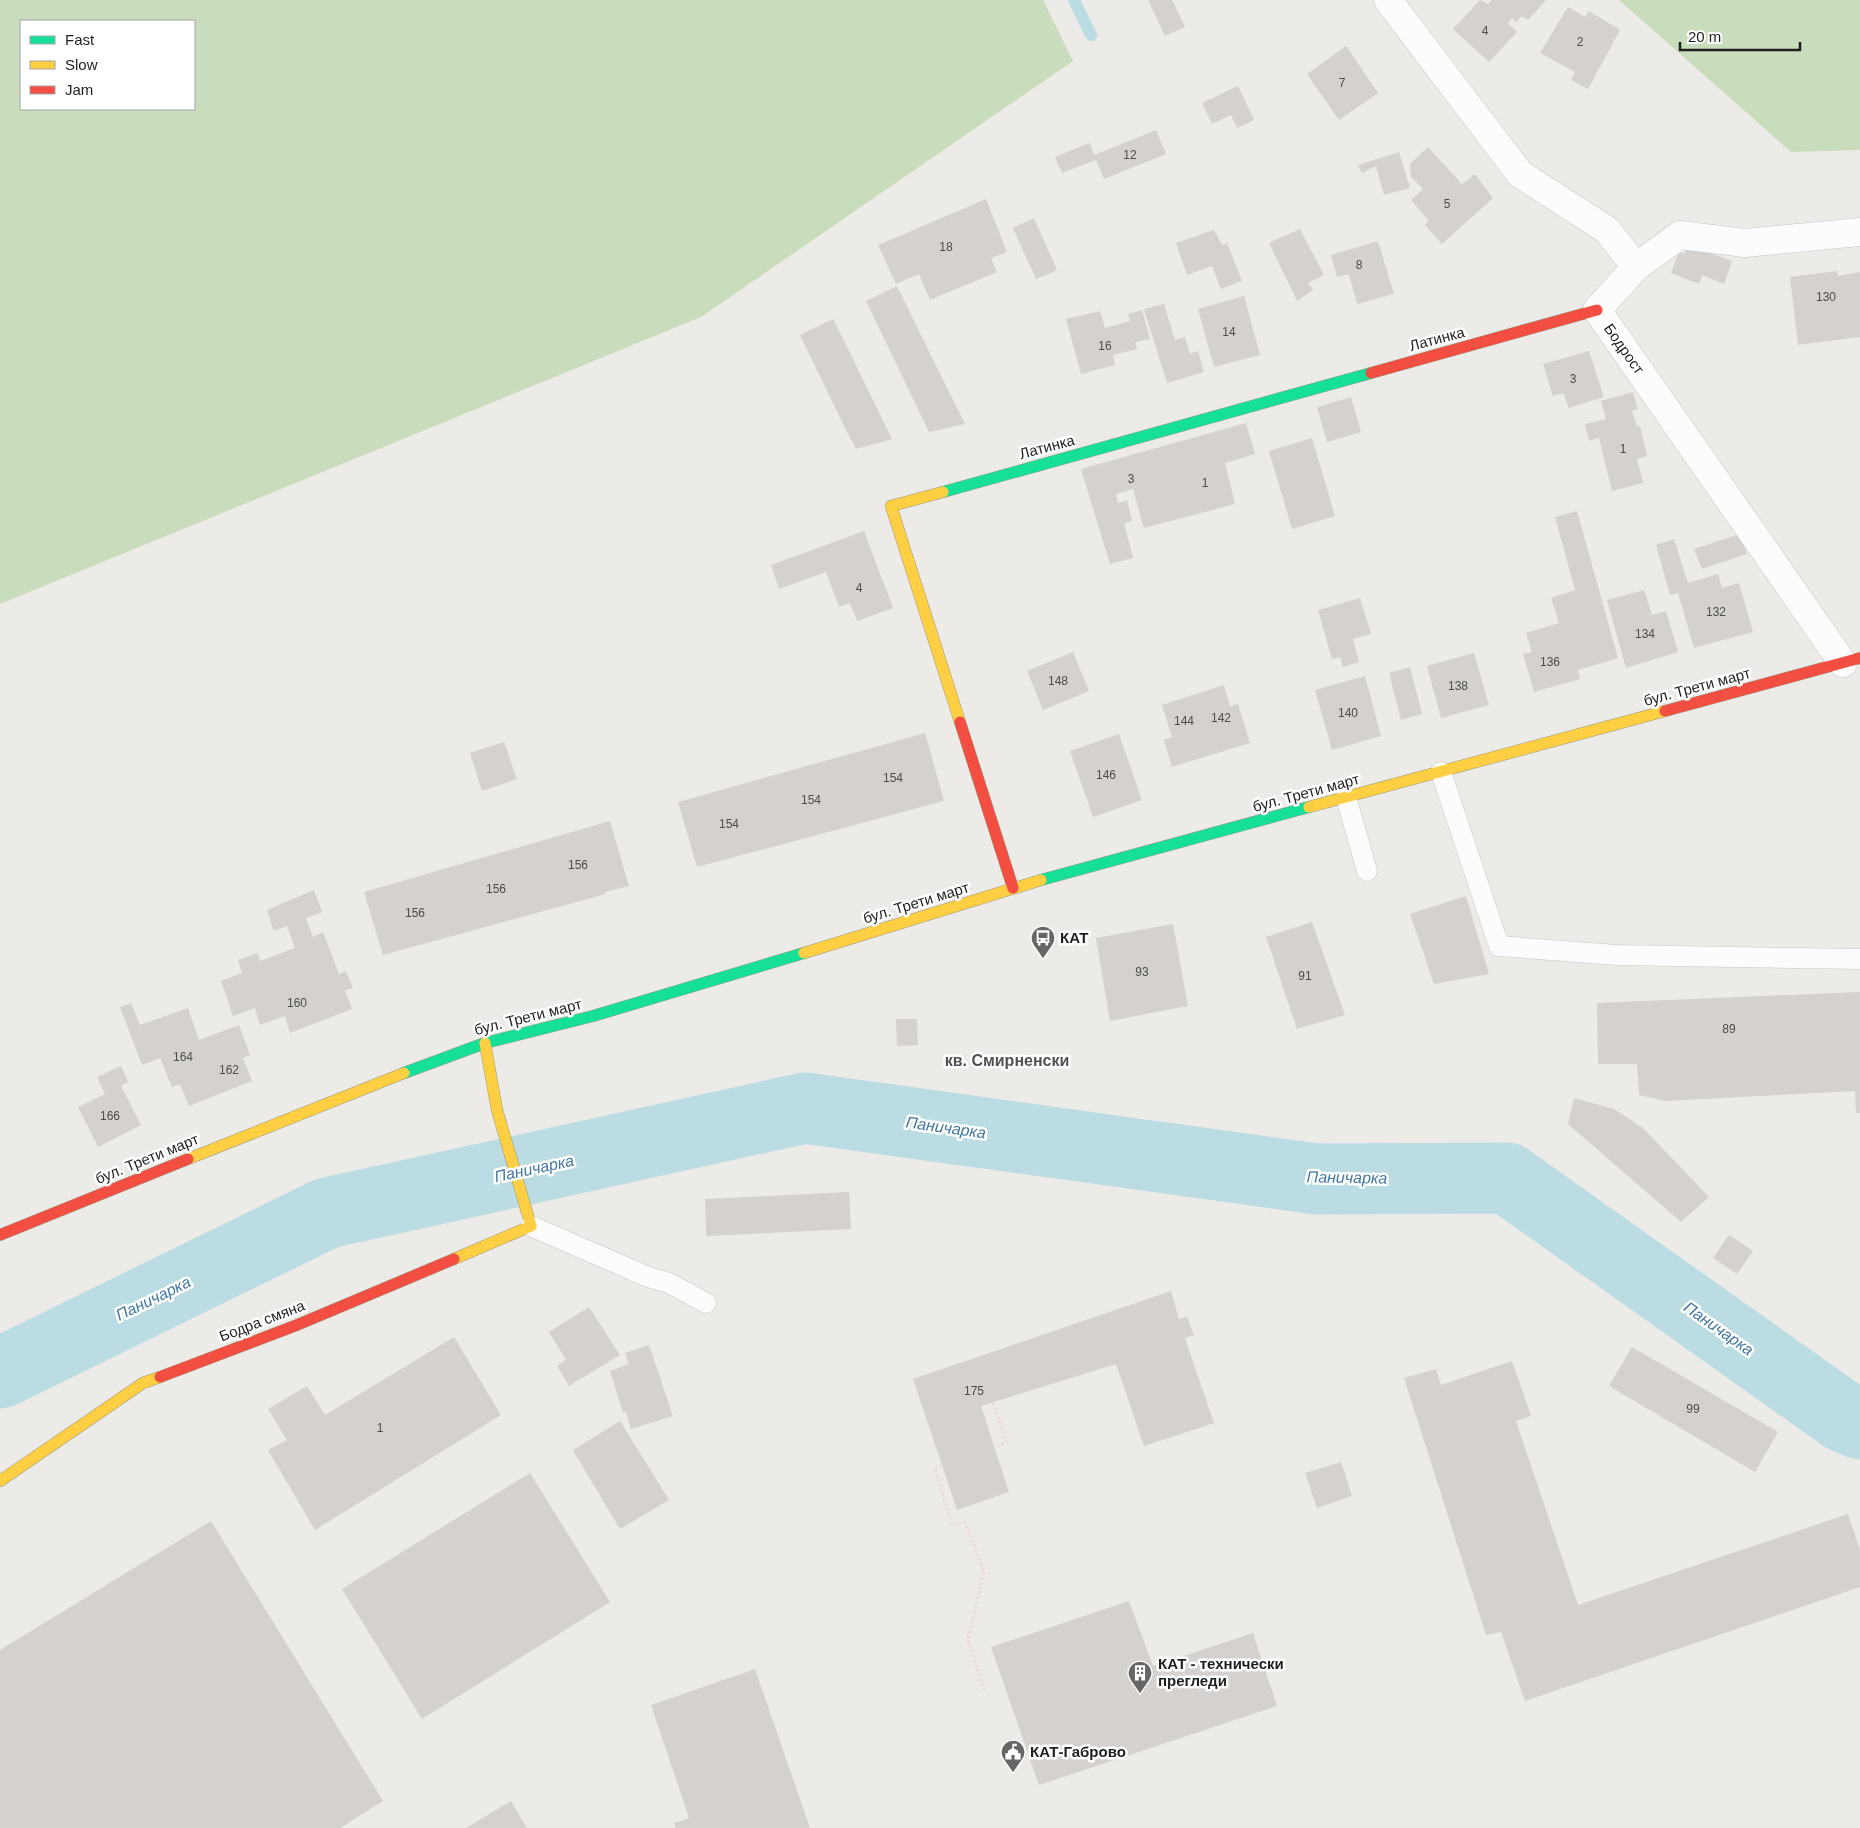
<svg xmlns="http://www.w3.org/2000/svg" width="1860" height="1828" viewBox="0 0 1860 1828" font-family="Helvetica,sans-serif">
<style>
.forest{fill:#c9ddbc;fill-rule:evenodd}
.lines{fill:none;stroke-linecap:round;stroke-linejoin:round}
.stream{stroke:#badce2;stroke-width:12}
.river{stroke:#badce2;stroke-width:71}
.building{fill:#d4d1cf}
.lane-casing{stroke:#c6c5c4;stroke-width:21}
.street-casing{stroke:#c6c5c4;stroke-width:29}
.fast-casing{stroke:#97987e;stroke-width:12}
.slow-casing{stroke:#97987e;stroke-width:12}
.jam-casing{stroke:#97987e;stroke-width:12}
.path{stroke:#ebdad9;stroke-width:3;stroke-dasharray:2.5 2.5;stroke-linecap:butt}
.lane{stroke:#fcfcfc;stroke-width:20}
.street{stroke:#fcfcfc;stroke-width:28}
.fast{stroke:#16e098;stroke-width:11}
.slow{stroke:#ffcf43;stroke-width:11}
.jam{stroke:#f24e42;stroke-width:11}
.labels{text-anchor:middle;stroke-width:5;stroke-linejoin:round;paint-order:stroke}
.number-label{font-size:12px;fill:#4c4c4b}
.street-label{font-size:15px;fill:#1f1f1f;stroke:#fff}
.poi-label{font-size:15px;font-weight:bold;fill:#1f1f1f;stroke:#fff;text-anchor:start}
.neighbourhood-label{font-size:16px;font-weight:bold;fill:#525252;stroke:#fff}
.water-label{font-size:16px;font-style:italic;fill:#4278a3;stroke:#fff}
</style>
<rect width="100%" height="100%" fill="#edebe8"/>
<!-- forest -->
<g class="forest">
<path d="M0,0h1043l30,61 -372,256 -701,287zM194,21v88h-173v-88z"/>
<path d="M1619,0h241v150l-69,2z"/>
</g>
<g class="lines">
<!-- stream -->
<path class="stream" d="M1074,0l17,35"/>
<!-- river -->
<path class="river" d="M0,1373l327,-160 478,-105 512,71 190,-1 337,239 16,7"/>
</g>
<!-- building -->
<g class="building">
<path d="M1148,0h24l13,27 -20,9z"/>
<path d="M1480,0l8,4 4,-4h54l-18,20 -6,-4 -6,6 -4,-4 -4,5 9,9 -28,30 -36,-33z"/>
<path d="M1568,7l17,10 4,-6 31,19 -32,59 -17,-9 4,-8 -35,-19z"/>
<path d="M1346,46l32,47 -39,27 -32,-46z"/>
<path d="M1238,86l16,34 -17,8 -6,-13 -19,9 -10,-21z"/>
<path d="M1156,130l10,24 -62,25 -8,-19 -34,13 -7,-16 35,-14 4,12z"/>
<path d="M1428,147l34,37 13,-10 18,24 -51,46 -17,-19 4,-4 -18,-21 12,-11 -12,-12 -1,-13z"/>
<path d="M1399,152l11,36 -26,7 -8,-29 -14,7 -4,-8z"/>
<path d="M986,199l21,53 -16,6 6,14 -67,28 -11,-26 -23,10 -18,-39z"/>
<path d="M1034,218l23,52 -21,9 -23,-51z"/>
<path d="M1300,229l24,46 -16,8 5,7 -16,11 -28,-58z"/>
<path d="M1214,230l8,15 5,-2 15,38 -21,8 -9,-23 -25,9 -11,-32z"/>
<path d="M1378,241l16,53 -37,10 -8,-30 -12,3 -6,-22z"/>
<path d="M1688,245l44,16 -8,23 -22,-9 -3,9 -28,-11 8,-22 5,3z"/>
<path d="M1837,271l1,5 22,-4v65l-62,8 -8,-68z"/>
<path d="M897,286l18,37 50,101 -36,8 -63,-131z"/>
<path d="M1244,296l16,59 -46,12 -16,-58z"/>
<path d="M1164,304l11,36 10,-3 5,17 8,-3 6,21 -37,11 -23,-74z"/>
<path d="M1142,310l8,29 -15,3 2,7 -24,6 2,10 -34,9 -15,-55 34,-8 5,17 25,-7 -2,-7z"/>
<path d="M833,319l19,38 40,82 -36,10 -10,-19 -46,-95z"/>
<path d="M1589,351l15,46 -35,11 -6,-15 -10,3 -10,-32z"/>
<path d="M1633,392l5,17 -6,2 5,15h3l7,30 -10,3 6,24 -31,8 -13,-53 -10,3 -4,-17 21,-5 -5,-18z"/>
<path d="M1351,397l10,35 -34,10 -10,-35z"/>
<path d="M1246,423l9,31 -30,9 10,41 -91,24 -11,-39 -17,5 2,9 9,-3 5,21 -8,2 9,35 -23,6 -29,-95z"/>
<path d="M1312,438l23,78 -43,13 -23,-78z"/>
<path d="M1577,511l41,147 -40,12 2,9 -46,13 -11,-38 9,-2 -6,-19 33,-10 -8,-25 24,-8 -20,-73z"/>
<path d="M864,531l29,77 -36,13 -7,-18 -11,4 -13,-35 -47,17 -8,-24z"/>
<path d="M1740,534l7,20 -45,15 -8,-20z"/>
<path d="M1674,539l14,44 30,-9 4,14 17,-5 14,49 -59,16 -16,-55 -8,2 -14,-50z"/>
<path d="M1644,590l8,25 14,-4 12,41 -52,16 -19,-68z"/>
<path d="M1360,598l11,36 -18,5 6,23 -16,5 -3,-10 -8,2 -14,-49z"/>
<path d="M1073,652l16,39 -46,19 -16,-39z"/>
<path d="M1474,653l15,52 -48,13 -14,-52z"/>
<path d="M1410,667l12,47 -21,6 -12,-47z"/>
<path d="M1365,676l16,60 -49,14 -17,-60z"/>
<path d="M1224,685l6,21 8,-2 12,39 -78,24 -8,-27 8,-3 -10,-32z"/>
<path d="M925,733l19,68 -247,66 -19,-65z"/>
<path d="M1119,734l23,66 -49,17 -23,-66z"/>
<path d="M504,742l13,37 -35,12 -12,-38z"/>
<path d="M610,821l19,65 -24,6 1,2 -223,61 -19,-63z"/>
<path d="M314,890l8,22 -16,6 7,19 10,-5 16,42 7,-3 7,17 -8,2 7,19 -62,24 -5,-17 -25,9 -5,-17 -22,8 -12,-35 21,-8 -4,-13 20,-7 2,8 35,-13 -8,-22 -13,5 -7,-21z"/>
<path d="M1466,896l23,78 -55,10 -24,-70z"/>
<path d="M1312,922l33,93 -48,14 -31,-92z"/>
<path d="M1173,924l15,82 -78,15 -14,-83z"/>
<path d="M1860,992v121h-4l-1,-22 -190,10 -26,-6 -2,-31h-39l-1,-61z"/>
<path d="M131,1003l9,22 48,-17 11,32 40,-15 11,30 -7,3 9,23 -63,25 -9,-22 -8,3 -12,-29 -18,7 -22,-58z"/>
<path d="M896,1019h21l1,26 -21,1z"/>
<path d="M121,1066l7,16 -7,4 20,39 -43,22 -20,-40 27,-13 -8,-17z"/>
<path d="M1574,1098l40,11 29,19 66,69 -28,25 -113,-98z"/>
<path d="M849,1192l2,37 -145,7 -1,-37z"/>
<path d="M1729,1235l24,16 -16,23 -24,-16z"/>
<path d="M1171,1291l8,28 8,-2 7,18 -9,3 29,85 -70,23 -28,-82 -135,42 28,86 -52,18 -44,-131z"/>
<path d="M589,1307l31,48 -51,31 -12,-20 9,-6 -17,-28z"/>
<path d="M454,1337l47,78 -186,115 -47,-80 19,-10 -19,-31 39,-23 18,29z"/>
<path d="M649,1345l24,71 -42,13 -5,-17 -3,1 -13,-42 19,-7 -4,-11z"/>
<path d="M1632,1347l146,85 -23,40 -146,-86z"/>
<path d="M1512,1361l19,55 -15,5 62,184 270,-91 12,36v37l-335,114 -24,-69 -15,3 -82,-257 32,-9 5,16z"/>
<path d="M620,1421l49,79 -49,29 -47,-79z"/>
<path d="M1341,1462l11,34 -35,12 -12,-35z"/>
<path d="M530,1473l80,129 -188,117 -80,-130z"/>
<path d="M211,1521l172,280 -43,27h-340v-178z"/>
<path d="M1129,1601l24,65 100,-33 24,73 -238,79 -48,-138z"/>
<path d="M755,1669l55,159h-134l-2,-5 15,-5 -38,-113z"/>
<path d="M511,1801l16,27h-61z"/>
</g>
<g class="lines">
<defs>
<g id="lane">
<path d="M1441,772l58,174 117,9 244,4"/>
<path d="M1346,797l21,74"/>
<path d="M531,1226l117,51 21,6 37,20"/>
</g>
<g id="street">
<path d="M1388,0l132,174 87,56 29,37"/>
<path d="M1843,663l-246,-353 39,-43 44,-32 65,8 115,-11"/>
</g>
<g id="fast">
<path d="M943,492l428,-119"/>
<path d="M1041,880l268,-73"/>
<path d="M404,1073l81,-30 108,-27 211,-63"/>
</g>
<g id="slow">
<path d="M943,492l-52,14 69,216"/>
<path d="M1309,807l356,-96"/>
<path d="M804,953l237,-73"/>
<path d="M188,1159l216,-86"/>
<path d="M454,1259l77,-33 -34,-116 -12,-67"/>
<path d="M0,1481l143,-98 17,-6"/>
</g>
<g id="jam">
<path d="M1371,373l226,-63"/>
<path d="M1665,711l195,-53"/>
<path d="M960,722l53,166"/>
<path d="M0,1235l188,-76"/>
<path d="M160,1377l137,-52 157,-66"/>
</g>
</defs>
<!-- lane casing -->
<use href="#lane" class="lane-casing"/>
<!-- street casing -->
<use href="#street" class="street-casing"/>
<!-- fast casing -->
<use href="#fast" class="fast-casing"/>
<!-- slow casing -->
<use href="#slow" class="slow-casing"/>
<!-- jam casing -->
<use href="#jam" class="jam-casing"/>
<!-- path -->
<g class="path">
<path d="M993,1403l14,39 -12,5"/>
<path d="M943,1466l-8,2 17,57 13,-3 19,49 -16,68 16,51"/>
</g>
<!-- lane -->
<use href="#lane" class="lane"/>
<!-- street -->
<use href="#street" class="street"/>
<!-- fast -->
<use href="#fast" class="fast"/>
<!-- slow -->
<use href="#slow" class="slow"/>
<!-- jam -->
<use href="#jam" class="jam"/>
</g>
<!-- icons -->
<defs>
<symbol id="bus-pin" viewBox="-11 -11 22 30"><path d="M0 17L-7.5 6A9.5 9.5 0 1 1 7.5 6Z" fill="#676665" stroke="#fff"/><path d="M-5-6H5V4H4V6H2V4H-2V6H-4V4H-5ZM-3.5-4V0h7V-4ZM-3.5 1.2v1.5H-2V1.2ZM2 1.2v1.5H3.5V1.2Z" fill="#fff"/></symbol>
<symbol id="building-pin" viewBox="-11 -11 22 30"><path d="M0 17L-7.5 6A9.5 9.5 0 1 1 7.5 6Z" fill="#676665" stroke="#fff"/><path d="M-4-6H4V6H1V3H-1V6H-4ZM-2.5-4.3h1.7v1.8h-1.7ZM.8-4.3h1.7v1.8H.8ZM-2.5-1h1.7V.8h-1.7ZM.8-1h1.7V.8H.8Z" fill="#fff"/></symbol>
<symbol id="civic-pin" viewBox="-11 -11 22 30"><path d="M0 17L-7.5 6A9.5 9.5 0 1 1 7.5 6Z" fill="#676665" stroke="#fff"/><path d="M-.6-6.5H3V-4.5H.6V-3L4-1V1h2V6H-6V1h2V-1L-.6-3ZM-1.2 2.5V6h2.4V2.5Z" fill="#fff"/></symbol>
</defs>
<g fill-rule="evenodd">
<use href="#bus-pin" x="1029" y="924" width="28" height="38"/>
<use href="#building-pin" x="1126" y="1659" width="28" height="38"/>
<use href="#civic-pin" x="999" y="1738" width="28" height="38"/>
</g>
<g class="labels">
<!-- number labels -->
<g class="number-label">
<text x="1485" y="35">4</text>
<text x="1580" y="46">2</text>
<text x="1342" y="87">7</text>
<text x="1130" y="159">12</text>
<text x="1447" y="208">5</text>
<text x="946" y="251">18</text>
<text x="1359" y="269">8</text>
<text x="1826" y="301">130</text>
<text x="1229" y="336">14</text>
<text x="1105" y="350">16</text>
<text x="1573" y="383">3</text>
<text x="1623" y="453">1</text>
<text x="1131" y="483">3</text>
<text x="1205" y="487">1</text>
<text x="859" y="592">4</text>
<text x="1716" y="616">132</text>
<text x="1645" y="638">134</text>
<text x="1550" y="666">136</text>
<text x="1058" y="685">148</text>
<text x="1458" y="690">138</text>
<text x="1348" y="717">140</text>
<text x="1221" y="722">142</text>
<text x="1184" y="725">144</text>
<text x="1106" y="779">146</text>
<text x="893" y="782">154</text>
<text x="811" y="804">154</text>
<text x="729" y="828">154</text>
<text x="578" y="869">156</text>
<text x="496" y="893">156</text>
<text x="415" y="917">156</text>
<text x="1142" y="976">93</text>
<text x="1305" y="980">91</text>
<text x="297" y="1007">160</text>
<text x="1729" y="1033">89</text>
<text x="183" y="1061">164</text>
<text x="229" y="1074">162</text>
<text x="110" y="1120">166</text>
<text x="974" y="1395">175</text>
<text x="1693" y="1413">99</text>
<text x="380" y="1432">1</text>
</g>
<!-- street labels -->
<g class="street-label">
<text transform="translate(1437 339) rotate(-15)" y="5">Латинка</text>
<text transform="translate(1624 349) rotate(55)" y="5">Бодрост</text>
<text transform="translate(1047 447) rotate(-15)" y="5">Латинка</text>
<text transform="translate(1697 687) rotate(-15)" y="5">бул. Трети март</text>
<text transform="translate(1306 793) rotate(-15)" y="5">бул. Трети март</text>
<text transform="translate(916 903) rotate(-17)" y="5">бул. Трети март</text>
<text transform="translate(528 1017) rotate(-14)" y="5">бул. Трети март</text>
<text transform="translate(147 1159) rotate(-22)" y="5">бул. Трети март</text>
<text transform="translate(262 1321) rotate(-21)" y="5">Бодра смяна</text>
</g>
<!-- poi labels -->
<g class="poi-label">
<text x="1060" y="943">КАТ</text>
<text x="1158" y="1669">КАТ - технически<tspan x="1158" dy="17">прегледи</tspan></text>
<text x="1030" y="1757">КАТ-Габрово</text>
</g>
<!-- neighbourhood labels -->
<g class="neighbourhood-label">
<text x="1007" y="1066">кв. Смирненски</text>
</g>
<!-- water labels -->
<g class="water-label">
<text transform="translate(946 1127) rotate(8)" y="6">Паничарка</text>
<text transform="translate(534 1168) rotate(-12)" y="6">Паничарка</text>
<text transform="translate(1347 1177) rotate(1)" y="6">Паничарка</text>
<text transform="translate(153 1298) rotate(-26)" y="6">Паничарка</text>
<text transform="translate(1719 1328) rotate(35)" y="6">Паничарка</text>
</g>
</g>
<!-- legend -->
<rect x="20" y="20" width="175" height="90" fill="#ffffff" stroke="#a5a5a5"/>
<rect x="30" y="36" width="25" height="8" fill="#16e098" stroke="#a5a5a5"/>
<text x="65" y="45" font-size="15" fill="#1f1f1f">Fast</text>
<rect x="30" y="61" width="25" height="8" fill="#ffcf43" stroke="#a5a5a5"/>
<text x="65" y="70" font-size="15" fill="#1f1f1f">Slow</text>
<rect x="30" y="86" width="25" height="8" fill="#f24e42" stroke="#a5a5a5"/>
<text x="65" y="95" font-size="15" fill="#1f1f1f">Jam</text>
<!-- scale -->
<path d="M1680 42v8h120v-8" fill="none" stroke="#1f1f1f" stroke-width="2.5"/>
<text x="1688" y="42" font-size="15" fill="#1f1f1f" stroke="#ffffff" stroke-width="4" paint-order="stroke">20 m</text>
</svg>
